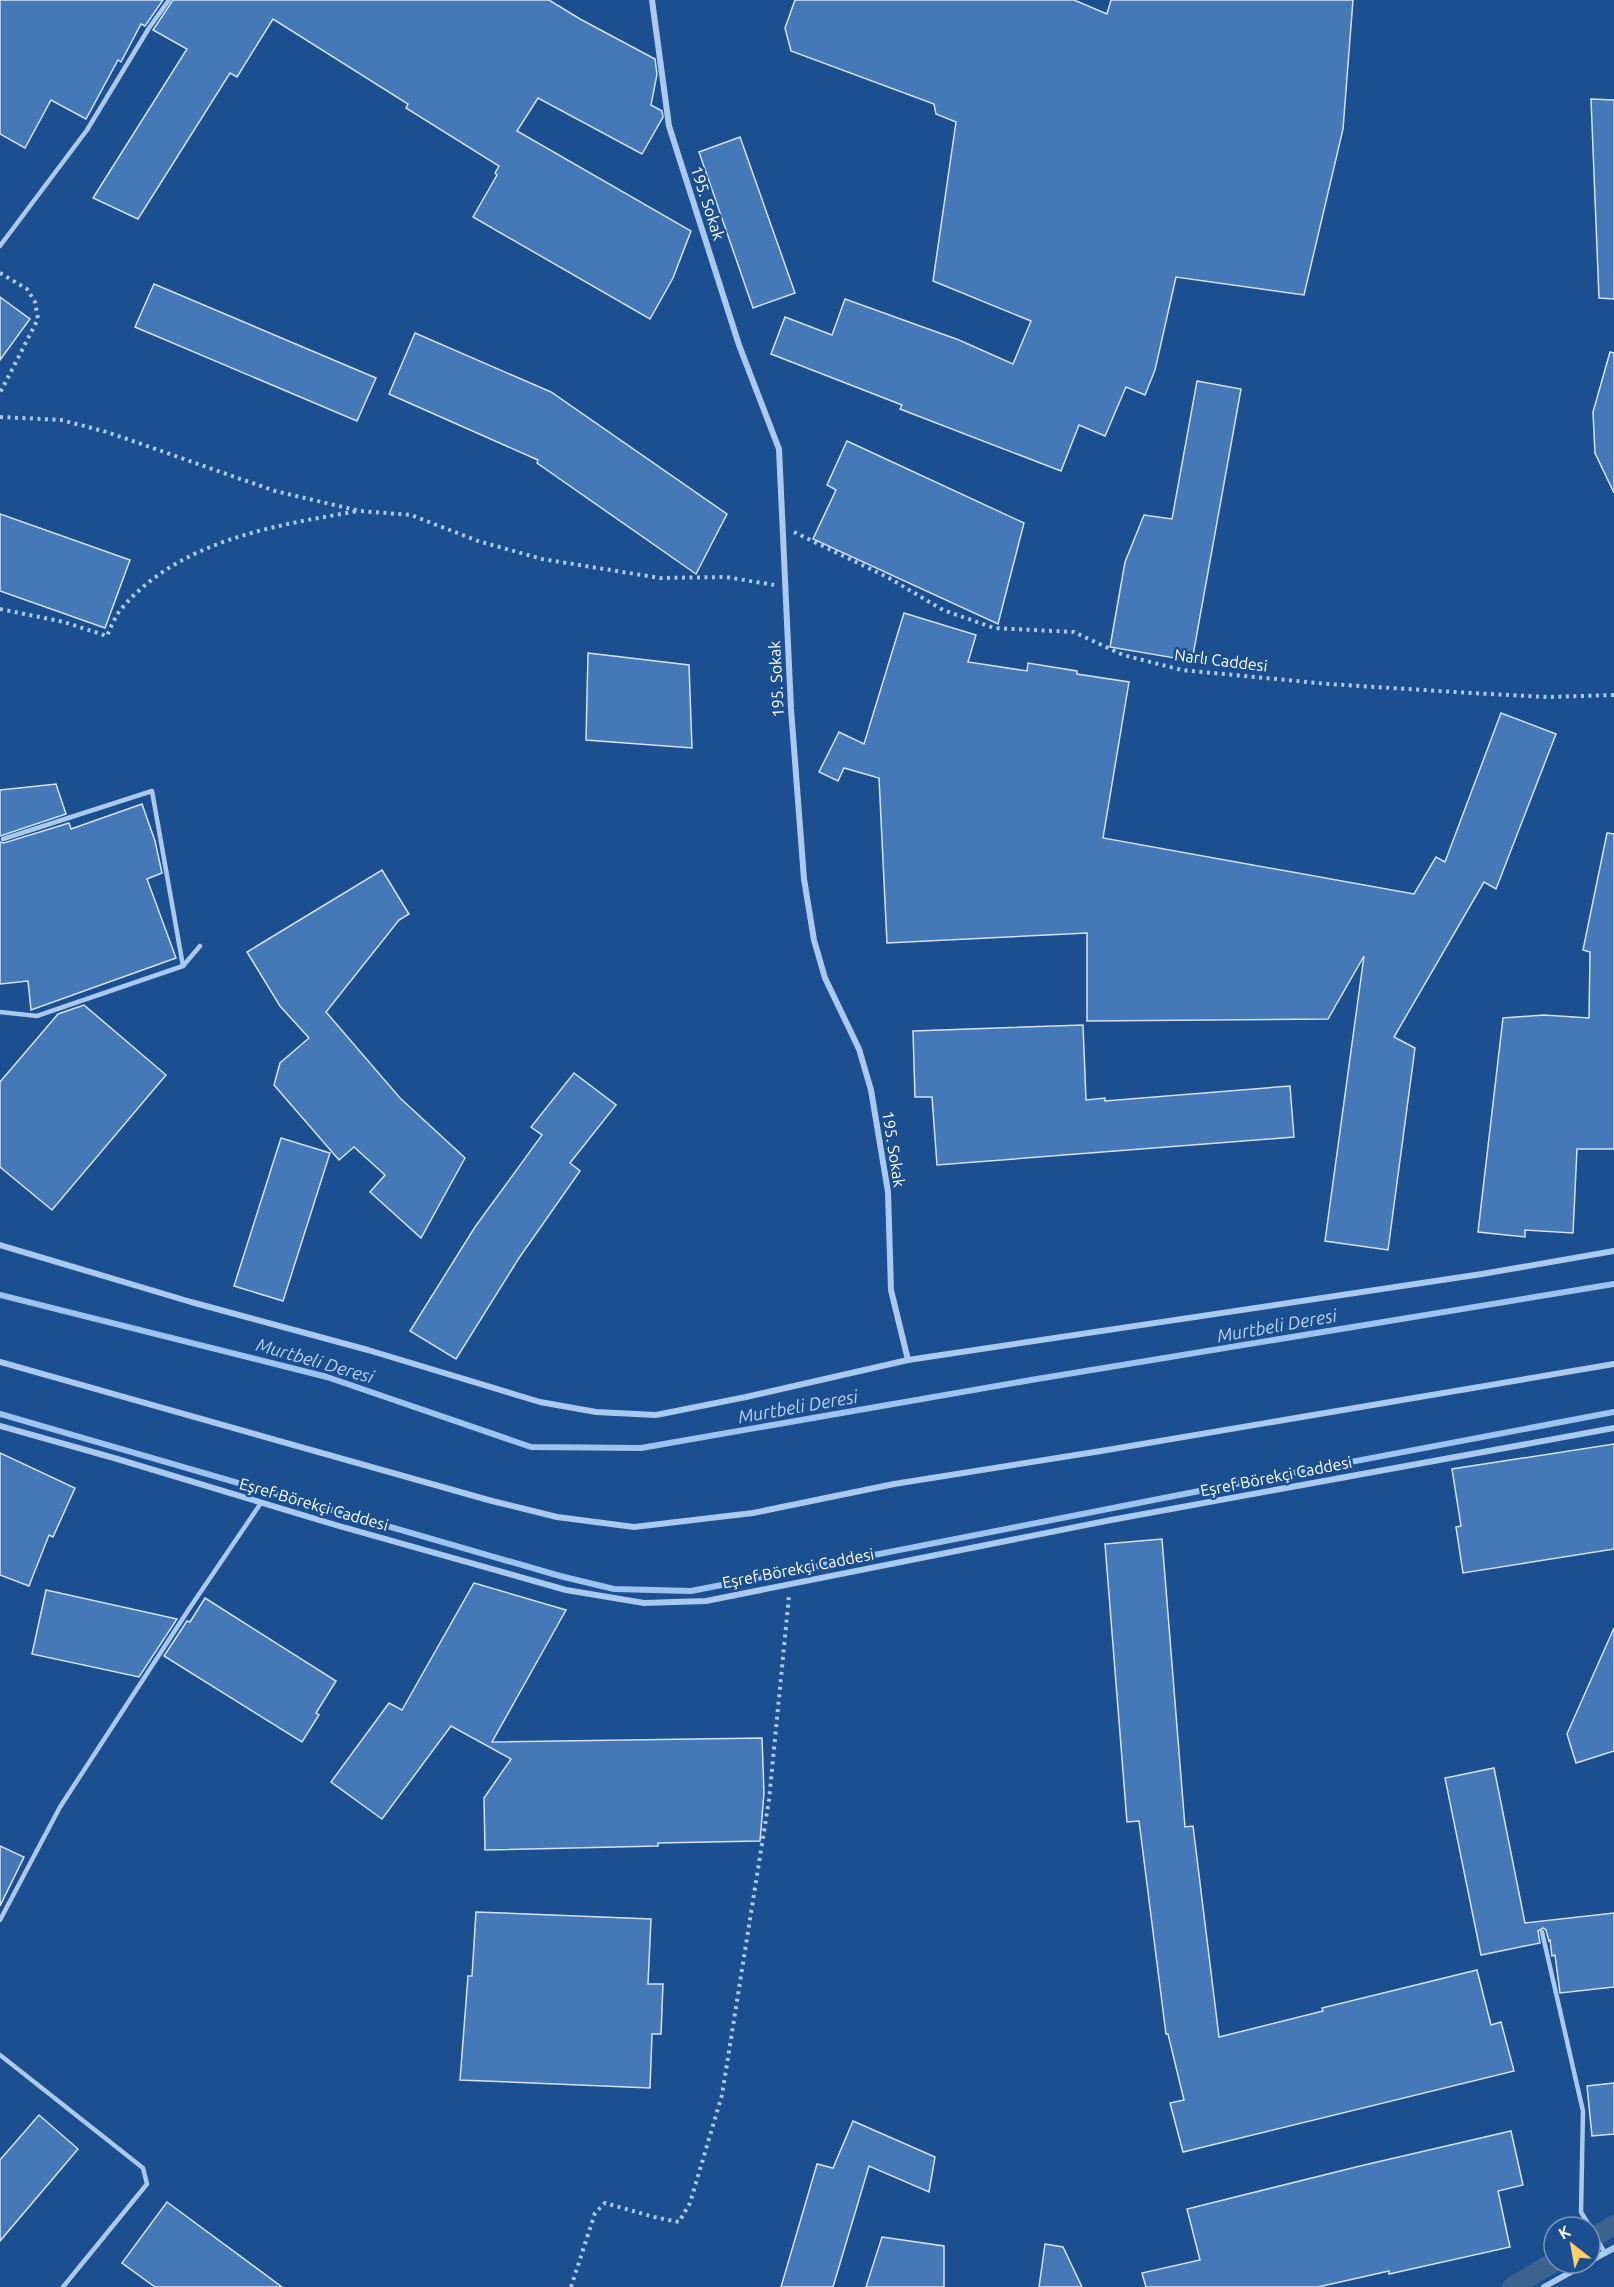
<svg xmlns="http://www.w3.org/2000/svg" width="1614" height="2287" viewBox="0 0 1614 2287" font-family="Ubuntu,sans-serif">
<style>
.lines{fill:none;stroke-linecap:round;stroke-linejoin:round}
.stream{stroke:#9cc4f0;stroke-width:6}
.canal{stroke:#3c6290;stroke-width:20}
.building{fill:#4478b7;stroke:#cfe3fa;stroke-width:1.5}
.path{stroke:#a9c9ee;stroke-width:4;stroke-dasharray:3 4.5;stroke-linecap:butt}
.service{stroke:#a9c9ee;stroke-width:4.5}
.minor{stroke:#a9c9ee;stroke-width:6}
.labels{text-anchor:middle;stroke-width:5;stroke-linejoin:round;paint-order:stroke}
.street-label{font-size:16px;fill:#fff;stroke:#1b4f8f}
.water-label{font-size:18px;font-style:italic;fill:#b5d3f5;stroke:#1b4f8f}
</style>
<rect width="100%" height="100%" fill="#1b4f8f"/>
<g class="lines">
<!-- stream -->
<g class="stream">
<path d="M0,1295l327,82 204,70 110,1 390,-68 583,-96"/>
<path d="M0,1414l560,162 54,13 77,2 549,-108 374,-71"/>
</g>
<!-- canal -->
<g class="canal">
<path d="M1590,2240l24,-15"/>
<path d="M1512,2287l42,-25"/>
</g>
</g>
<!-- building -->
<g class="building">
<path d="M0,0h163l-18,26 -4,-2 -20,38 -3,-2 -32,59 -35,-19 -26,48 -25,-14z"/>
<path d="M173,0h376l31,19 75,40 2,15 -6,31 11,6 1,6 -21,37 -104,-56 -21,33 174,100 -18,47 -23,41 -177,-102 24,-42 -2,-2 4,-7 -93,-58 2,-4 -135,-85 -36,58 -7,-4 -92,146 -45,-21 94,-149 -34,-19z"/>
<path d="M795,0h279l33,14 4,-14h242l-10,129 -39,166 -128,-18 -21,93 -10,25 -19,-8 -21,49 -26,-11 -18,46 -161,-62 2,-4 -131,-51 14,-37 47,18 13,-36 114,41 54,24 18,-43 -98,-40 23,-159 -20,-8 -2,-10 -143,-53 -6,-23z"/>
<path d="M1591,99l23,1v199l-15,-1z"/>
<path d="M740,137l55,156 -42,15 -54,-156z"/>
<path d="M154,284l222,94 -19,43 -222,-94z"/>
<path d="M0,297l30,22 -30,41z"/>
<path d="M415,333l136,59 176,122 -31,60 -159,-111 1,-3 -149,-66z"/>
<path d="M1610,352l4,1v140l-19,-40 -2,-41z"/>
<path d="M1197,381l44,8 -49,272 -82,-14 15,-85 19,-47 28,4z"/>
<path d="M847,441l177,82 -26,101 -185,-85 23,-49 -9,-5z"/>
<path d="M0,514l130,46 -25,68 -105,-37z"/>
<path d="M904,613l72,22 -8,27 59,9 1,-8 49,8v3l52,8 -26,156 311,56 22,-37 9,5 56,-149 55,21 -60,155 -12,-7 -90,155 21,11 -27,202 -63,-9 39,-285 -36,63 -241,2v-88l-200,10 -8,-165 -35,-10 -6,13 -19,-9 20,-40 25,12z"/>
<path d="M588,653l101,12 3,83 -106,-8z"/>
<path d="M56,784l10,30 -66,22v-46z"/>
<path d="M142,804l13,37 7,32 -15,6 29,79 -145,52 -3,-29 -28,3v-142l4,1 65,-20 2,6z"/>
<path d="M1607,833l7,1v315h-37l-4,84 -48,-3v7l-47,-5 25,-214 41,-3 45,3 1,-66 -7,-2z"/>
<path d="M382,870l27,44 -10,6 -73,92 74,86 65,60 -44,80 -51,-46 15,-17 -31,-28 -15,13 -65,-75 6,-22 29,-25 -29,-32 -33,-54z"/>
<path d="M84,1005l82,70 -114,135 -52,-43v-85l58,-68z"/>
<path d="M1083,1025l3,75 19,-2v3l185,-15 4,51 -357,28 -5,-68h-17l-2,-66z"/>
<path d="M574,1073l42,32 -46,58 10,8 -61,87 -63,101 -46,-28 65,-104 67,-92 -11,-8z"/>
<path d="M281,1138l49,15 -47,148 -49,-15z"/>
<path d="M1614,1444v105l-151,24 -7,-46 5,-1 -9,-57z"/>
<path d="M0,1453l75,35 -22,49 -4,-2 -20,51 -29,-11z"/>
<path d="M1162,1539l23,288 8,-1 26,211 104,-26 -1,-3 155,-38 14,55 10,-3 13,49 -331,81 -13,-49 14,-3 -16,-66h-2l-27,-213 -12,1 -22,-278z"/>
<path d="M474,1583l92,27 -74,132 270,-4 2,55 -4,48 -102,2v3l-173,4 -1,-52 27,-39 -60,-33 -69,93 -51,-37 58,-79 13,7z"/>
<path d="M46,1590l131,29 -38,58 -107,-23z"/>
<path d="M205,1598l131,83 -20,32 3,2 -17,27 -138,-86 23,-35 3,1z"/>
<path d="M1614,1628v123l-38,12 -9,-29z"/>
<path d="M1494,1768l31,155 89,-10v74l-54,6 -5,-38 -3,1 -2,-16 -1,1 -3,-11 -3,-2 -5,3 2,12 -59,12 -36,-177z"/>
<path d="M0,1846l24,11 -24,49z"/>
<path d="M476,1912l175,7 -3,65h15l-2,50h-9l-2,54 -190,-8 8,-104h4z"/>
<path d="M1614,2083v51l-22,2 -5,-50z"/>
<path d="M39,2115l39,34 -78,92v-81z"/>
<path d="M853,2121l82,36 -6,35 -60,-26 -36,121h-52l36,-123 16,4z"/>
<path d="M1511,2131l12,54 -25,6 12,56 -121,27v-3l-71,16h-172l-4,-14 58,-13 -13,-51 173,-43z"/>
<path d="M167,2202l115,85h-127l-33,-24z"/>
<path d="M882,2237l62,9v41h-78z"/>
<path d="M1045,2244l18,3 19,40h-43z"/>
</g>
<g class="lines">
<!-- path -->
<g class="path">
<path d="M0,273l27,16 8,13 3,17 -38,74"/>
<path d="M0,417l61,3 46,12 168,59 85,20 51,4 67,26 64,18 118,19 66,-1 48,8"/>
<path d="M794,532l95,46 54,32 51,18 80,4 49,23 59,15 146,14 143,9 76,4 67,-2"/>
<path d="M0,609l64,13 43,14c4,-9 8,-20 15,-28 58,-68 154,-83 237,-97"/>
<path d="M571,2287l24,-74 10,-10 49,14 25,5 11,-19 32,-108 47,-295 20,-204"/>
</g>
<!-- service -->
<g class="service">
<path d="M0,246l87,-116 62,-102 20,-28"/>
<path d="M3,839l149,-48 31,175"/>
<path d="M0,1012l37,4 146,-50 17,-20"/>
<path d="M0,1920l60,-113 129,-198 72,-106"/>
<path d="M1542,1932l41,179 -2,101 9,15"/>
<path d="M0,2055l143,113 4,16 -84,103"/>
<path d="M1590,2228l15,25"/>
</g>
<!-- minor -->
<g class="minor">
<path d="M652,0l17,126 70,219 40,104 12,260 13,170 10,61 11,38 34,71 12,41 17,102 3,98 17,70"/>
<path d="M0,1245l191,57 177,48 172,52 56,10 60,3 90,-18 162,-37 574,-86 132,-23"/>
<path d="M0,1362l492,139 65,16 77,10 119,-14 141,-29 207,-33 513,-87"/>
<path d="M0,1426l114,32 225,68 227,64 78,13 62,-2 405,-81 503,-92"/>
<path d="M1590,2261l24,-13"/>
<path d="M1544,2287l43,-24"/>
</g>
</g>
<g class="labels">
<!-- street labels -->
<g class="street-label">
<text transform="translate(708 203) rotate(72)" y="6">195. Sokak</text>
<text transform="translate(1221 660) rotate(7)" y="6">Narlı Caddesi</text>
<text transform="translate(776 679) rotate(-93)" y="6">195. Sokak</text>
<text transform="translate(894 1149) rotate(81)" y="6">195. Sokak</text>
<text transform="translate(1276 1476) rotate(-11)" y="6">Eşref Börekçi Caddesi</text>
<text transform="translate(314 1504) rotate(16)" y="6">Eşref Börekçi Caddesi</text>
<text transform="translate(798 1568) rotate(-11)" y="6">Eşref Börekçi Caddesi</text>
</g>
<!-- water labels -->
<g class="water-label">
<text transform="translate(1277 1326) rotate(-10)" y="6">Murtbeli Deresi</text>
<text transform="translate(315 1361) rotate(16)" y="6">Murtbeli Deresi</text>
<text transform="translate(798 1407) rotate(-10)" y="6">Murtbeli Deresi</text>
</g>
</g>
<!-- north arrow -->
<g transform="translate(1572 2245) rotate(329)"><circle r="28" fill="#1b4f8f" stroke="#7695bc" stroke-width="1.5"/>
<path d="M0-4.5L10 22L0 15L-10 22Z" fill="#ffd166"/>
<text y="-9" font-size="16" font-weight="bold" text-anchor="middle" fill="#ffffff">K</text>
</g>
</svg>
